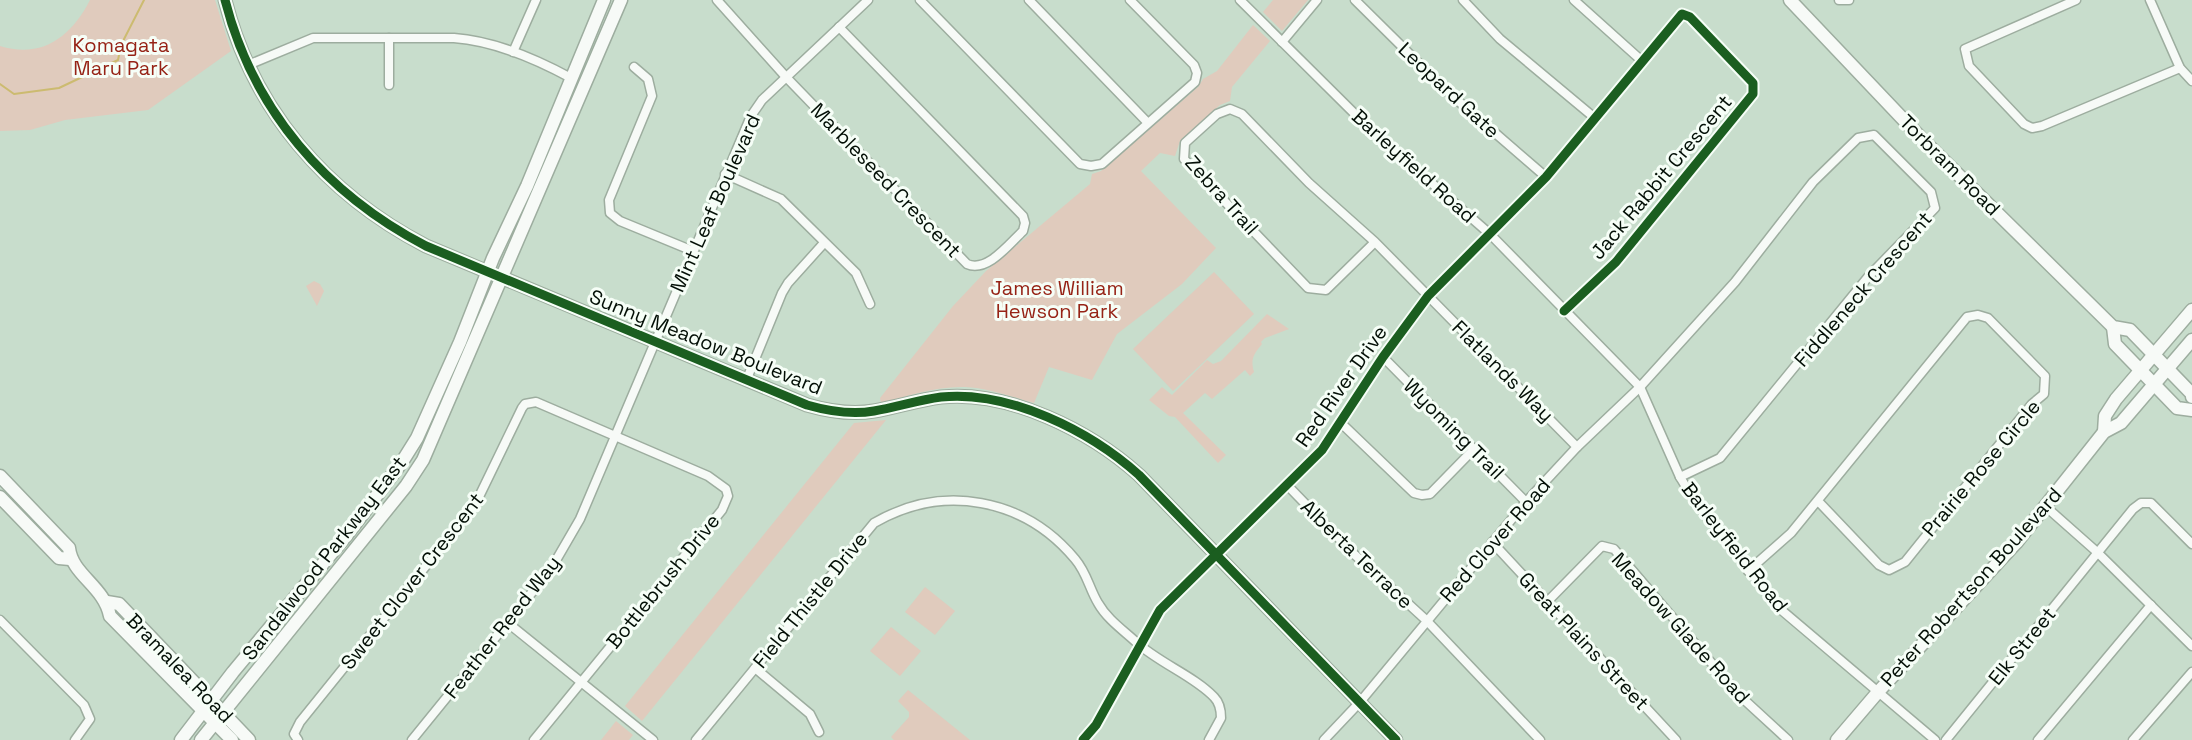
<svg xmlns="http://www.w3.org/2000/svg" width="2192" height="740" viewBox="0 0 2192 740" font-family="'Space Grotesk',sans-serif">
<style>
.green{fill:#e0cbbd}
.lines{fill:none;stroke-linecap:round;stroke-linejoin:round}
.stream{stroke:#ccbb70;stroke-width:2}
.street-casing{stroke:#9dad9f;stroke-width:11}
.secondary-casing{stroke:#9dad9f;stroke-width:15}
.street{stroke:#f7faf7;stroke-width:8}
.secondary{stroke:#f7faf7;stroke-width:12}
.cycleway-casing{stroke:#f6fef7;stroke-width:13}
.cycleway{stroke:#1b5e20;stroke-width:9}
.labels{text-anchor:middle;stroke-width:6;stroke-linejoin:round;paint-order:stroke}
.park-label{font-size:20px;fill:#962316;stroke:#f6fef7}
.street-label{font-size:20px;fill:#030f06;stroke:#f6fef7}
</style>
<rect width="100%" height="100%" fill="#c8ddcc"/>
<!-- green -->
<g class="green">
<path d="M90,0h125l16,51 -83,59 -83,10 -35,10 -30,1v-85c42,13 71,-9 90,-46z"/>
<path d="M1273,0h35l-26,31 -19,-19z"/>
<path d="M1253,25l17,16 -38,46 -2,14 -10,4 -40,36 -5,15 -15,-3 -19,18 75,77 -34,36 -65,50 -25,46 -43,-13 -15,36c-22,-6 -46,-15 -69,-16 -28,-1 -57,9 -84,16l-1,-5 73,-92 33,-35 104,-87 2,-10 9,-3 97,-84 5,-8 14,-8z"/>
<path d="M1214,272l40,42 -81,77 -40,-42z"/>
<path d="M314,281l6,3 4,7 -7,15 -11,-20z"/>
<path d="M1267,314l22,15 -24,9 -4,4 1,2c-8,10 -12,15 -8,28l-4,4 -5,-6 -33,29 -7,-6 -22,20 43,42 -8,8 -43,-46 -6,-1 -20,-16 13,-13 10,8 35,-35 6,4 8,-3z"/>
<path d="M886,420l-244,301 -17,-15 229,-283z"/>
<path d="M925,587l30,24 -20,24 -30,-23z"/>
<path d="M891,627l30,24 -21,25 -30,-25z"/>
<path d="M908,690l62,50h-76l-3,-3 18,-20v-5l-11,-11z"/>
<path d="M616,721l17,14 -4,5h-28z"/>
</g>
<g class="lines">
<!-- stream -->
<path class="stream" d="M0,84l14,10 45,-6 59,-28 3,-15 23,-45"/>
<defs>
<g id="street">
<path d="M717,0l69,77 181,187c20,9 42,-20 56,-33l2,-8 -2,-7 -184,-189"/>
<path d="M920,0l160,164 11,2 11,-2 93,-82 2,-9 -3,-8 -64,-65"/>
<path d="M1029,0l118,122"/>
<path d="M1240,0l131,130 120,105 149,152 40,90 14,23 85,108 156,132"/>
<path d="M1355,0l94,93 97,84"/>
<path d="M1463,0l37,39 96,80"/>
<path d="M1574,0l68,61"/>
<path d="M1839,0h10"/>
<path d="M2076,0l-111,49 4,17 55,58 8,4 10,-2 138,-58"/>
<path d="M2150,0l30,68 12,13"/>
<path d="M1282,42l35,-42"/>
<path d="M513,52l23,-52"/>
<path d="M248,65l65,-27h141c41,3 82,21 117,40"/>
<path d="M634,67l14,12 4,17 -43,104 1,13 10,8 73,30"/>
<path d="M389,85v-47"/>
<path d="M725,174l56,25 75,74 14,31"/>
<path d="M1375,242l-49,48 -18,-2 -124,-129 1,-16 32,-29 13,-5 12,5 67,69 66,59 202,205"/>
<path d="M1383,357l143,145"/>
<path d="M746,381l36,-88 6,-10 36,-40"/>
<path d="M1341,423l73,70 8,2 8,-1 44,-45"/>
<path d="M1288,486l67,69 71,65 114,120"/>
<path d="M2045,506l52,46 95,94"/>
<path d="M1492,542l184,198"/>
<path d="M1748,571l43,-38 176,-216 11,-2 10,3 57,58 -1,18 -12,10 -127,158 -16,8 -10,-5 -61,-64"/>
<path d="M1548,601l54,-55 12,3 125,146 49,45"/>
<path d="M0,620l84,85 6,14 -15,21"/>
<path d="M508,623l145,117"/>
<path d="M755,668l55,46 9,18"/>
<path d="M298,740l-4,-6 6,-12 175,-217 47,-97 3,-4 11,-2 172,74 18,13 2,7 -6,14 -188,230"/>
<path d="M412,740l139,-171 29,-50 171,-403 11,-16 106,-100"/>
<path d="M696,740l178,-217c69,-40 150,-25 201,36 12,14 14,29 23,44 9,16 25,27 38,39 23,21 58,34 78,55 6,6 7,14 7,21l-12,22"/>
<path d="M1083,740l13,-15 64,-115 162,-160 61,-93 45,-61 118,-119 136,-163 8,3 63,66v11l-137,168 -52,49"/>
<path d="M1324,740l36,-38 166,-200 51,-55 63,-60 95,-105 78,-100 45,-44 16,-3 57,57 4,16 -67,69 -148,181 -40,19"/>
<path d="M1946,740l187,-231 8,-6h10l41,41"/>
<path d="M2038,740l113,-135"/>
<path d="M2133,740l59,-68"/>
</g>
<g id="secondary">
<path d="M225,0c28,110 101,194 201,246l381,159c21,6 45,10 67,6 23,-4 44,-11 67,-14 68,-7 149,34 198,78l257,265"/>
<path d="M1790,0l130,137 193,190 17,3 62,64v3"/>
<path d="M2113,327l2,17 62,64 15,2"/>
<path d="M2104,432l1,-16 11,-17 76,-89"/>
<path d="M0,476l69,72c3,27 35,38 41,68l122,124"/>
<path d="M0,497l59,61 11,1"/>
<path d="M107,602l12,2 130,136"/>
<path d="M181,740l52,-68 113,-136 56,-74 15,-24 43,-96 33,-84 34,-72 77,-186"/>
<path d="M201,740l205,-254 17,-26 198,-460"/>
<path d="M1837,740l41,-48 138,-149 88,-111 17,-9 71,-83"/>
</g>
</defs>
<!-- street casing -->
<use href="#street" class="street-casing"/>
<!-- secondary casing -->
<use href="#secondary" class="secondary-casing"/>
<!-- street -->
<use href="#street" class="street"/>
<!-- secondary -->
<use href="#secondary" class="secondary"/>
<defs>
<g id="cycleway">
<path d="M225,0c28,110 101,194 201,246l381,159c21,6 45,10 67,6 23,-4 44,-11 67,-14 68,-7 149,34 198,78l257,265"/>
<path d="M1083,740l13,-15 64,-115 162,-160 61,-93 45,-61 118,-119 136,-163 8,3 63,66v11l-137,168 -52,49"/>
</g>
</defs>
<!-- cycleway casing -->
<use href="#cycleway" class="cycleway-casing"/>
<!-- cycleway -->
<use href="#cycleway" class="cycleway"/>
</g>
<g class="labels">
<!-- park labels -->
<g class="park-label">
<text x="121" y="52">Komagata<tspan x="121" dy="23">Maru Park</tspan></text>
<text x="1057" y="295">James William<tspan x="1057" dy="23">Hewson Park</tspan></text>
</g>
<!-- street labels -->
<g class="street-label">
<text transform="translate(1449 90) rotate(43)" y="7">Leopard Gate</text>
<text transform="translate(1950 165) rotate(45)" y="7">Torbram Road</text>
<text transform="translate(1414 166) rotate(42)" y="7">Barleyfield Road</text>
<text transform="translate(1661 177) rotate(-50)" y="7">Jack Rabbit Crescent</text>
<text transform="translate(886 180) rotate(46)" y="7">Marbleseed Crescent</text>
<text transform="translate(1222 195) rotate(48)" y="7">Zebra Trail</text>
<text transform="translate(715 203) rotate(-66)" y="7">Mint Leaf Boulevard</text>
<text transform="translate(1863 289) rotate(-49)" y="7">Fiddleneck Crescent</text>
<text transform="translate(706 342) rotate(22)" y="7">Sunny Meadow Boulevard</text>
<text transform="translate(1503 371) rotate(45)" y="7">Flatlands Way</text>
<text transform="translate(1341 386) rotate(-55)" y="7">Red River Drive</text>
<text transform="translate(1454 429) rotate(45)" y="7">Wyoming Trail</text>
<text transform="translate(1981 468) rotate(-50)" y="7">Prairie Rose Circle</text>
<text transform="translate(1495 540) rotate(-49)" y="7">Red Clover Road</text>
<text transform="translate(1735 547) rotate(52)" y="7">Barleyfield Road</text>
<text transform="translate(1357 554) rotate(44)" y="7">Alberta Terrace</text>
<text transform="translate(324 558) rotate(-52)" y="7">Sandalwood Parkway East</text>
<text transform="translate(412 581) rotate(-52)" y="7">Sweet Clover Crescent</text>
<text transform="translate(663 581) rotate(-51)" y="7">Bottlebrush Drive</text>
<text transform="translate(1971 587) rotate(-48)" y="7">Peter Robertson Boulevard</text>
<text transform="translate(810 600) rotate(-51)" y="7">Field Thistle Drive</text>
<text transform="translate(502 627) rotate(-52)" y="7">Feather Reed Way</text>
<text transform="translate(1681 628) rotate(48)" y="7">Meadow Glade Road</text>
<text transform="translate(1584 641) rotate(47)" y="7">Great Plains Street</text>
<text transform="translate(2022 646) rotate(-51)" y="7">Elk Street</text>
<text transform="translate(180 668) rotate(46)" y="7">Bramalea Road</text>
</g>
</g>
</svg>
